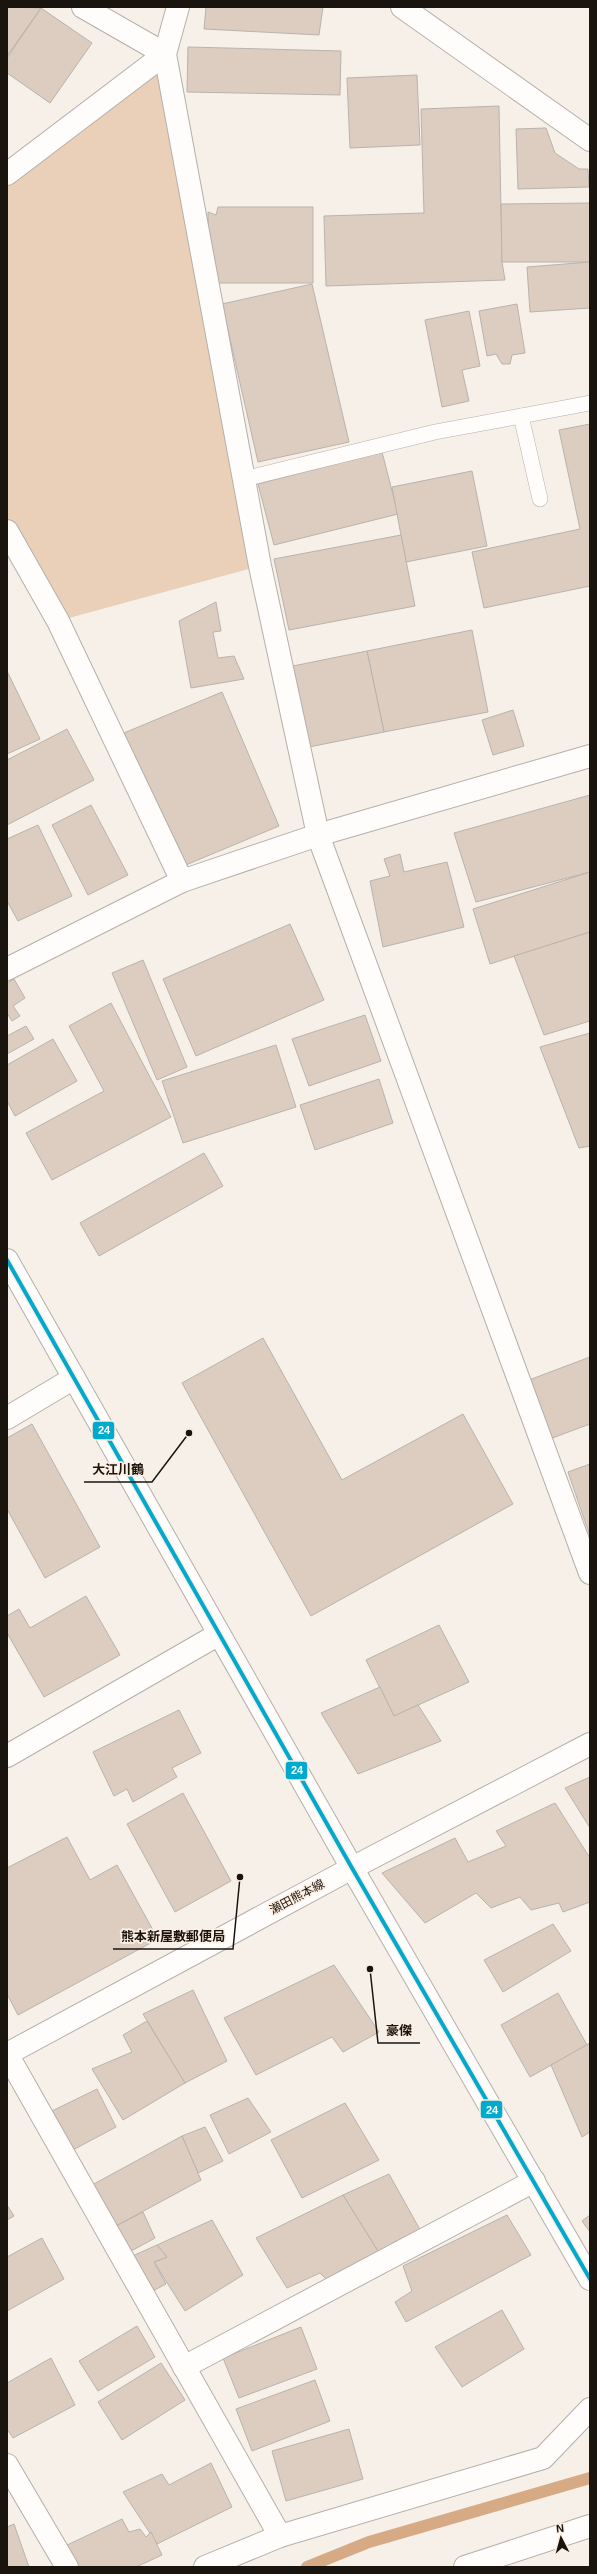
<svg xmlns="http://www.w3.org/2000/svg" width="597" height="2574" viewBox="0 0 597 2574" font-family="Helvetica,'Noto Sans JP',sans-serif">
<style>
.green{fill:#ebd0b9}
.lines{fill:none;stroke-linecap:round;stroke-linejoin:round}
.stream{stroke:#d6aa84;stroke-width:12}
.building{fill:#dccdc0;stroke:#b9b3ad}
.service-casing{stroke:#b5afa9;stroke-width:16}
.minor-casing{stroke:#b5afa9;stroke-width:24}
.tertiary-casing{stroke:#b5afa9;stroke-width:24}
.secondary-casing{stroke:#b5afa9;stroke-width:24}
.service{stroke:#fefdfc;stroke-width:15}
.minor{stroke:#fefdfc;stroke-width:22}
.tertiary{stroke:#fefdfc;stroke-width:22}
.secondary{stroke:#fefdfc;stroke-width:22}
.bus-1-casing{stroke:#fdefe3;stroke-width:7}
.bus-1{stroke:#00a9ce;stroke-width:4}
.labels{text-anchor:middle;stroke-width:3.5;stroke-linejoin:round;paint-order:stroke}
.street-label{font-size:12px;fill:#1a140f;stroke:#fdefe3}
.leader{fill:none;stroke:#1a140f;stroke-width:1.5}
.callout-dot{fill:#1a140f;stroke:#fdefe3;stroke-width:1.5}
.callout-label{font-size:13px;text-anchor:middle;font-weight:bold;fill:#1a140f;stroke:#fdefe3;stroke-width:3.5;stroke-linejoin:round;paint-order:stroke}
.line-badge{stroke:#fdefe3;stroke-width:1.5}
.badge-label{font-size:11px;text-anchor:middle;font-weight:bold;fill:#fff}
</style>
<rect width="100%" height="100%" fill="#f7f0e9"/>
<!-- green -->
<path class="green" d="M165,54l95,512 -202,55 -51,-90v-357z"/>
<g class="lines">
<!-- stream -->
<path class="stream" d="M307,2567l62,-25 221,-64"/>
</g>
<!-- building -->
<g class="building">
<path d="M7,7l34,1 -34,48z"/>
<path d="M206,7h117l-4,28 -115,-6z"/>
<path d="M41,8l51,35 -42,60 -43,-30v-15z"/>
<path d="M188,47l153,4 -1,44 -153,-3z"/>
<path d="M417,75l3,70 -70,3 -3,-70z"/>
<path d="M499,106l3,156 3,18 -179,6 -2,-70 100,-3 -3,-104z"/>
<path d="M546,128l9,25 24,16h9l1,18 -71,2 -2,-60z"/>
<path d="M590,203v59h-88l-1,-58z"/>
<path d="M218,207h95v76h-105v-71l8,3z"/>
<path d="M590,262v46l-60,4 -3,-45z"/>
<path d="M312,284l37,158 -91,20 -36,-158z"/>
<path d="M517,304l8,49 -13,2 -2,9h-8l-6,-10 -9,2 -8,-45z"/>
<path d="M469,311l11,55 -18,4 7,31 -27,6 -17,-87z"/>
<path d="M590,424v162l-106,22 -12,-56 108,-23 -21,-99z"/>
<path d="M382,452l16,62 -124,31 -16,-61z"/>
<path d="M472,471l15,75 -81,16 -14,-75z"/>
<path d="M401,535l14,71 -126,24 -15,-71z"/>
<path d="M216,602l5,29 -8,1 5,26 16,-2 10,23 -53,9 -12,-67z"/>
<path d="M472,630l16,82 -104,20 -17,-81z"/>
<path d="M367,651l17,81 -75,15 -16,-81z"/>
<path d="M7,671l33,68 -33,15z"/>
<path d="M222,692l57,134 -98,41 -57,-134z"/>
<path d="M513,710l11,36 -31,9 -11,-35z"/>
<path d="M67,729l27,51 -87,45v-65z"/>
<path d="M590,795v77l-114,30 -22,-69z"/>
<path d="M91,805l37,70 -40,20 -36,-70z"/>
<path d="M38,825l34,71 -54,25 -11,-20v-62z"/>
<path d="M400,854l4,18 43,-10 17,65 -81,20 -13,-66 20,-5 -6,-17z"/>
<path d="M590,872v60l-100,32 -17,-55z"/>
<path d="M290,924l34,76 -128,56 -33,-77z"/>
<path d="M590,932v89l-46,14 -30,-79z"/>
<path d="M143,960l44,107 -30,13 -45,-107z"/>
<path d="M14,979l11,19 -12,8 7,10 -8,5 -5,-8v-30z"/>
<path d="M111,1003l60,114 -119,63 -26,-47 78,-42 -35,-65z"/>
<path d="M365,1015l16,46 -72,25 -17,-47z"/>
<path d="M26,1026l8,13 -27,15v-18z"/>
<path d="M590,1033v113l-11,2 -39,-101z"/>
<path d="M53,1039l24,42 -62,35 -8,-15v-36z"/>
<path d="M276,1045l20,62 -113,36 -21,-62z"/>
<path d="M379,1079l14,44 -78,27 -15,-45z"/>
<path d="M204,1153l19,33 -124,70 -19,-33z"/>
<path d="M263,1338l79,142 121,-66 50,90 -202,112 -129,-233z"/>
<path d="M590,1357v67l-43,16 -18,-60z"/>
<path d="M32,1424l68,123 -55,31 -38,-69v-71z"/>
<path d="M590,1464v72l-22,-64z"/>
<path d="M86,1596l34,59 -76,42 -37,-64v-17l12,-7 11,19z"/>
<path d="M439,1625l30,57 -75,34 -28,-56z"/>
<path d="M380,1687l14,29 24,-11 23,36 -83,33 -37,-61z"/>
<path d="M179,1710l22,43 -29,15 5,9 -44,25 -6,-13 -13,7 -21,-44z"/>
<path d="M590,1777v51l-25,-40z"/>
<path d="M183,1793l48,88 -56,31 -48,-88z"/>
<path d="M555,1803l35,55v44l-27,10 -4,-9 -28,7 -11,-13 -29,11 -15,-15 -51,30 -43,-50 73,-35 13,24 38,-16 -10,-15z"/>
<path d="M67,1837l23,43 27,-15 41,74 -140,76 -11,-21v-126z"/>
<path d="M553,1924l18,27 -68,41 -19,-32z"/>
<path d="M334,1965l45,67 -36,20 -11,-15 -76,38 -32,-57z"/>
<path d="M193,1990l34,71 -42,22 -42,-69z"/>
<path d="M558,1993l29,52 -57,32 -29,-52z"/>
<path d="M147,2021l38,62 -62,37 -31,-51 40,-17 -9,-17z"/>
<path d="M590,2043v89l-8,5 -31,-72z"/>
<path d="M97,2089l19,38 -45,24 -19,-40z"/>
<path d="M248,2098l23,34 -42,22 -19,-39z"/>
<path d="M345,2103l34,57 -77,38 -31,-58z"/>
<path d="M205,2127l18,34 -25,12 -16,-37z"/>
<path d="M182,2136l19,44 -87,47 -22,-42z"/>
<path d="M389,2174l34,61 -42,21 -38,-61z"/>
<path d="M343,2195l38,61 -54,24 -7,-7 -33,15 -31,-50z"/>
<path d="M7,2205l7,11 -7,4z"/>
<path d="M143,2212l12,26 -33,18 -8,-29z"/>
<path d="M507,2215l24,40 -125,67 -11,-20 17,-11 -9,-25z"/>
<path d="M590,2215v17l-8,-11z"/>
<path d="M212,2220l31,55 -58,36 -31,-49 13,-5 -10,-12z"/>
<path d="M42,2238l22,41 -57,32v-54z"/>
<path d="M157,2245l10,12 -13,5 12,22 -15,8 -23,-34z"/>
<path d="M502,2310l22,39 -62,38 -27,-40z"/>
<path d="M137,2326l18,31 -57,34 -19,-30z"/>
<path d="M301,2327l16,42 -78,29 -16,-40z"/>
<path d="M51,2358l24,47 -62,33 -6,-9v-46z"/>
<path d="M161,2363l24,37 -63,40 -24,-38z"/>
<path d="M315,2380l15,41 -78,30 -16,-42z"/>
<path d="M349,2429l14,50 -77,22 -14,-50z"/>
<path d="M211,2463l21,44 -75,37 -34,-52 39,-18 7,11z"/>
<path d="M122,2519l7,13 11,-3 6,8 5,-5 11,23 -26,12h-61l-12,-20z"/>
<path d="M14,2524l15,43h-22v-40z"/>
</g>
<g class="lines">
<defs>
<g id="service">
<path d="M244,479l191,-47 86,-16"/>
<path d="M540,499l-19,-83 69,-13"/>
</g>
<g id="minor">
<path d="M83,7l82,47"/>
<path d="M178,7l-13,47 95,512 58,269 272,738"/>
<path d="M402,7l188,133"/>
<path d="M7,174l158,-120"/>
<path d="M7,531l51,90 124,260"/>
<path d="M7,969l175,-88 136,-46 272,-79"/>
<path d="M7,1418l67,-40"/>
<path d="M7,1756l212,-122"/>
<path d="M7,2054l273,482"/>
<path d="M184,2367l350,-186"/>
<path d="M7,2465l60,102"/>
<path d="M205,2567l75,-31 263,-78 47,-49"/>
<path d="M465,2567l125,-41"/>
</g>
<path id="tertiary" d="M7,1260l345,608 238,411"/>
<path id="secondary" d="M7,2054l345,-186 238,-124"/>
</defs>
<!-- service casing -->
<use href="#service" class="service-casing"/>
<!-- minor casing -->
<use href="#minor" class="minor-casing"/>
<!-- tertiary casing -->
<use href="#tertiary" class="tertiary-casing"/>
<!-- secondary casing -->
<use href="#secondary" class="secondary-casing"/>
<!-- service -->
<use href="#service" class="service"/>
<!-- minor -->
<use href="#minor" class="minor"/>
<!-- tertiary -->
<use href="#tertiary" class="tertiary"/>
<!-- secondary -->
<use href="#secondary" class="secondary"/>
<defs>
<path id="bus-1" d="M7,1260l345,608 238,411"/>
</defs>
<!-- bus-1 casing -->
<use href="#bus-1" class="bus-1-casing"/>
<!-- bus-1 -->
<use href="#bus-1" class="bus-1"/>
</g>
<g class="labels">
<!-- street labels -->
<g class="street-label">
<text transform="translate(297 1897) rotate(-28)" y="4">瀬田熊本線</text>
</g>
</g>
<!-- callouts -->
<path class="leader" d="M189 1433L152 1482H84M240 1877L233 1949H113M370 1969L378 2043H420"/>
<g class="callout-dot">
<circle cx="189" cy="1433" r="4"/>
<circle cx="240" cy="1877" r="4"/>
<circle cx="370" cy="1969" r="4"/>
</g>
<g class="callout-label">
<text x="118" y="1474">大江川鶴</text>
<text x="173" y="1941">熊本新屋敷郵便局</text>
<text x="399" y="2035">豪傑</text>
</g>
<g class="line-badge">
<rect x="92" y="1421" width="23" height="19" rx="4" fill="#00a9ce"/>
<rect x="285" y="1761" width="23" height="19" rx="4" fill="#00a9ce"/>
<rect x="480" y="2100" width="23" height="19" rx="4" fill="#00a9ce"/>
</g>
<g class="badge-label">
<text x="104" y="1434">24</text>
<text x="297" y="1774">24</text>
<text x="492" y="2114">24</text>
</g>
<!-- border -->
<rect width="597" height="2574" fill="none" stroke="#1a140f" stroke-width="16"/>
<!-- north arrow -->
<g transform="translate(561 2538) rotate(354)" stroke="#fdefe3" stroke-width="3" paint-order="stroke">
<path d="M0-3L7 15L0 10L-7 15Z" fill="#1a140f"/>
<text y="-6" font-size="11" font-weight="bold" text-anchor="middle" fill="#1a140f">N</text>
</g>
</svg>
